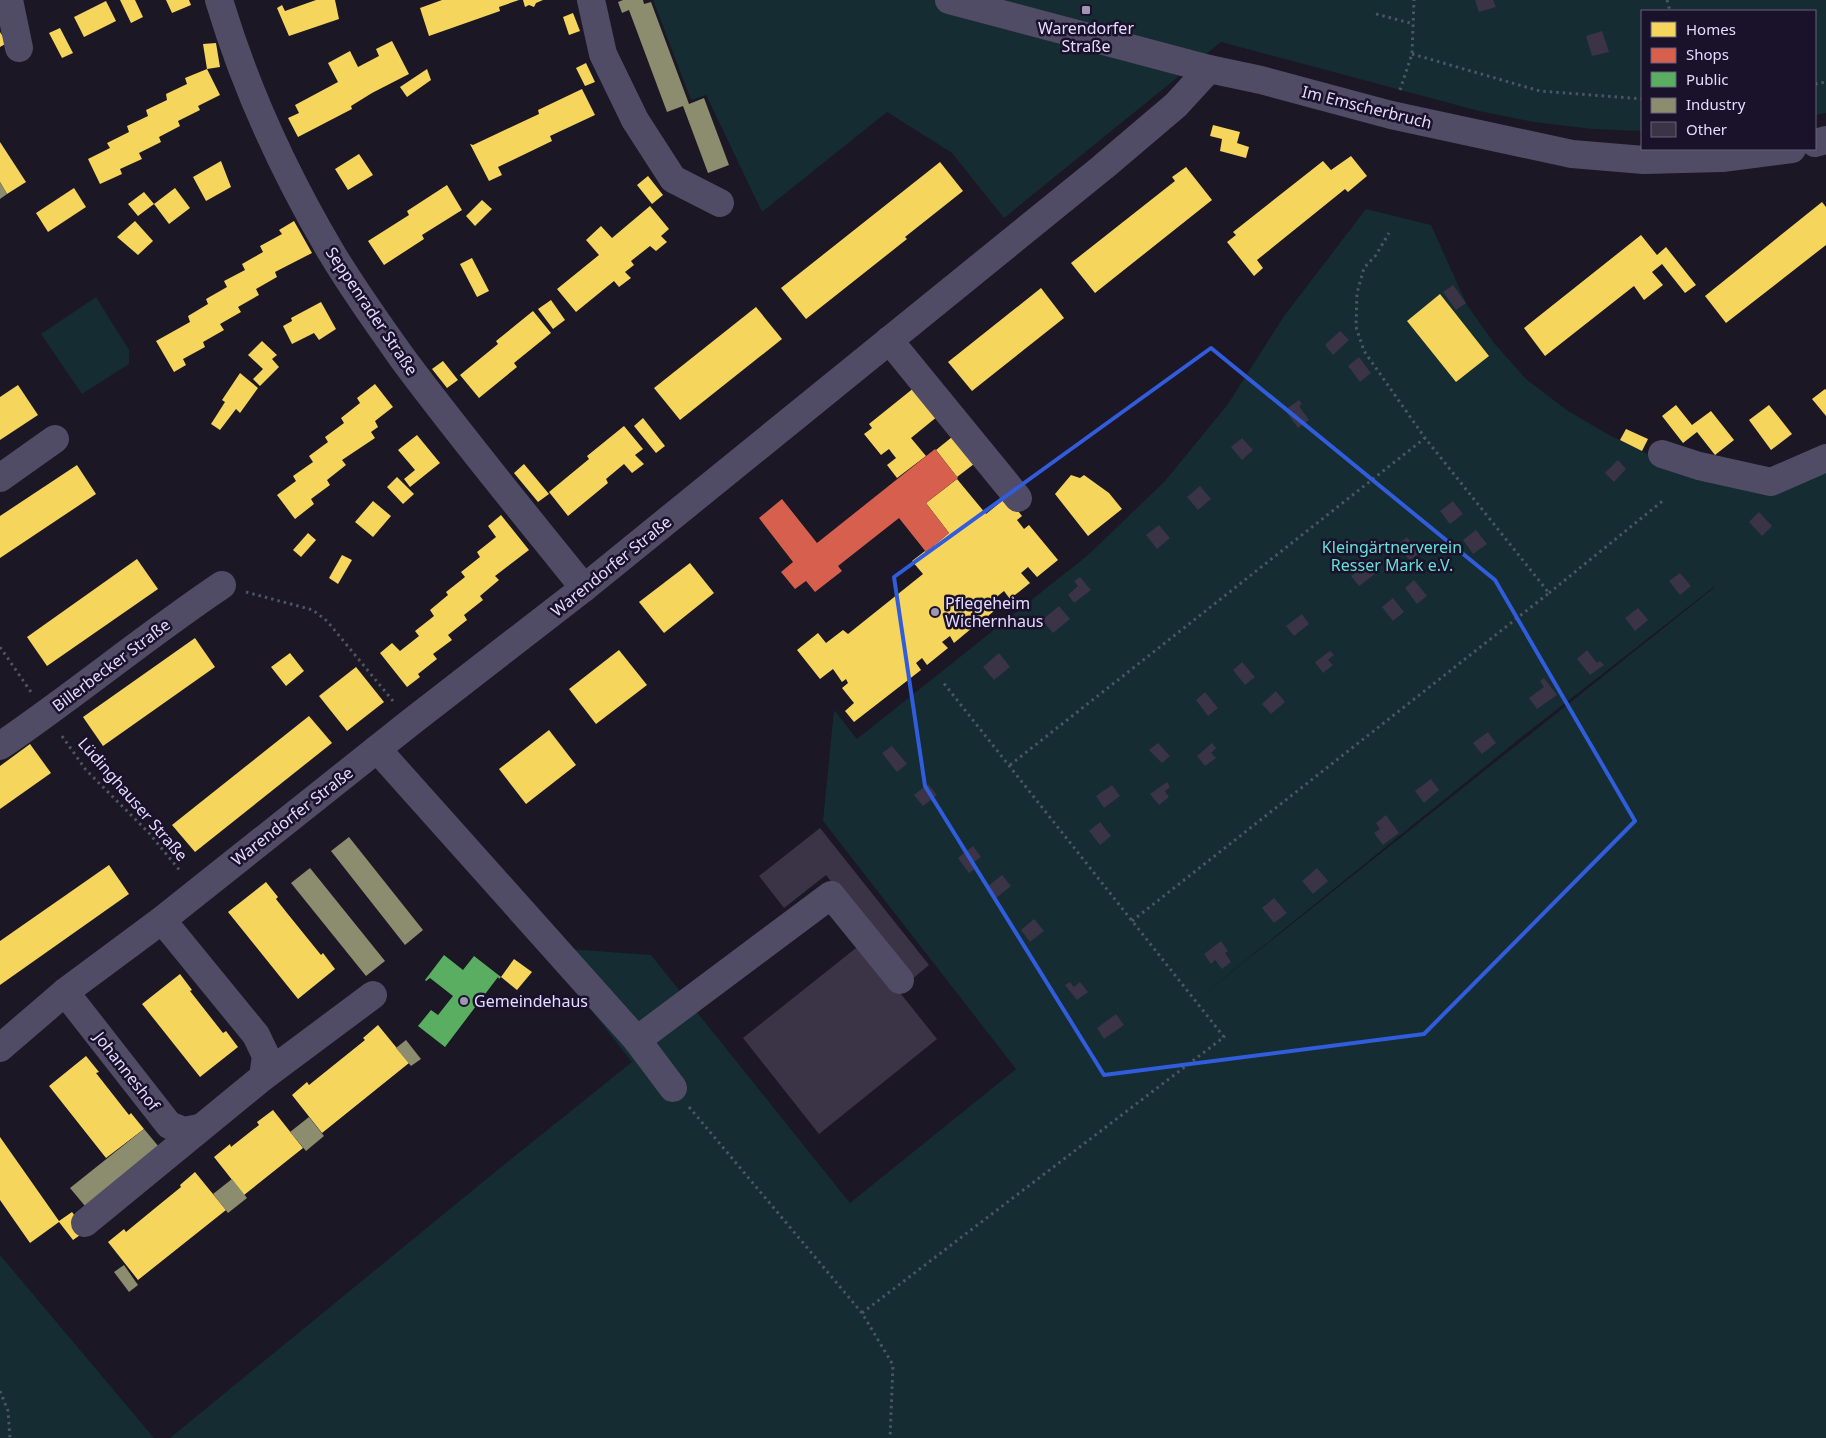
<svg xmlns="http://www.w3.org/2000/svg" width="1826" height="1438" viewBox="0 0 1826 1438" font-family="'Noto Sans',sans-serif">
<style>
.green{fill:#142c32;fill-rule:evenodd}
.homes{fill:#f6d55c}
.shops{fill:#d6604d}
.public{fill:#5aae61}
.industry{fill:#8c8c6e}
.building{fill:#3b3446}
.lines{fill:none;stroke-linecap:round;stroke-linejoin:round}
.path{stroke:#4c5566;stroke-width:3;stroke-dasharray:2.5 4;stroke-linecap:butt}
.minor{stroke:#514c65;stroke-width:28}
.marked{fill:none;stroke:#315cdc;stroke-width:4;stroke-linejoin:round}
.poi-dot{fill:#9e96b2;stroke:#1a112a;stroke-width:2}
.labels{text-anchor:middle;stroke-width:5;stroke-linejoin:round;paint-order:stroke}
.poi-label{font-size:16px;fill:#e5daff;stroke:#1a112a;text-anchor:start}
.street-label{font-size:16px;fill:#e5daff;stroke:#1a112a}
.park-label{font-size:16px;fill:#64e1d9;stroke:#1a112a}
</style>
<rect width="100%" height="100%" fill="#1b1724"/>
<!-- green -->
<g class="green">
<path d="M653,0h1173v113l-11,2v-104h-173v120l-50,-2 -58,-7 -55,-11 -258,-69 -217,176 -52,-65 -65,-41 -125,100 -56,-117 -15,5z"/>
<path d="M1366,209l65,16 36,80 27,38 32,36 42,32 43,25 41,20 129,34 45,-27v975h-1656l336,-275 126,-101 -91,-115 110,8 199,248 166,-134 -193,-248 11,-111 23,29 231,-184 77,-74 63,-77 56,-88zM1715,586v1l-516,411 324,-262z"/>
<path d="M96,297l33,53v14l-47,30 -41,-60z"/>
<path d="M0,1255l154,183h-154z"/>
</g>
<!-- homes -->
<g class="homes">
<path d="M120,0h15l8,17 -12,6z"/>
<path d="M166,0h23l2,5 -19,8z"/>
<path d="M316,0h19l4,19 -50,17 -12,-28 5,-3 3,6z"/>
<path d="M442,0h77l-20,7 1,4 -71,25 -9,-28z"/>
<path d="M523,0h20l-7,3 -2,4 -5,-2 -4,2z"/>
<path d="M106,1l10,20 -32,16 -10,-20z"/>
<path d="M573,13l7,18 -11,4 -6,-18z"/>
<path d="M60,28l13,25 -11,5 -13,-25z"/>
<path d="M0,32l7,11 -7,4z"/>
<path d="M392,41l17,33 -37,19 -21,13 1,3 -54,28 -10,-19 11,-5 -4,-8 43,-23 -10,-19 22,-12 8,16 21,-11 -3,-7z"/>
<path d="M216,43l4,24 -13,2 13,26 -22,11 2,4 -22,11 2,5 -21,11 2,5 -22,11 3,6 -22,10 2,5 -22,10 -12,-25 22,-11 -3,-5 22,-11 -2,-6 21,-10 -2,-6 21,-10 -1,-6 21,-10 -2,-6 22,-9 -4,-25z"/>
<path d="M586,63l9,19 -10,4 -9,-18z"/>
<path d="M427,69l4,11 -24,17 -7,-10z"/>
<path d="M582,89l13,26 -45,21 2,5 -54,26 4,8 -13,6 -19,-37 3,1 66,-31 -1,-4z"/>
<path d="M1213,125l27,7 -3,11 12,4 -3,11 -26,-7 2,-12 -12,-3z"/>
<path d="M0,142l26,40 -19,12 -7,-12z"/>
<path d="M359,154l14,21 -25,15 -13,-21z"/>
<path d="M1351,156l16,20 -19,16 -3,-3 -88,71 6,8 -9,8 -27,-34 9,-7 -3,-3 90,-71 8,9z"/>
<path d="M221,161l10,26 -25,14 -13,-24z"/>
<path d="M940,162l23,29 -58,46 2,2 -101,80 -25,-31z"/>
<path d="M1186,167l26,33 -117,93 -24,-30 104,-82 -3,-4z"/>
<path d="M648,176l15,19 -11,9 -15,-19z"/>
<path d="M447,185l15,25 -40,25 2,4 -40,26 -16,-24 41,-26 -2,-4z"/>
<path d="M74,188l12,19 -38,25 -12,-19z"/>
<path d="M175,188l15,20 -21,16 -15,-20 -16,12 -10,-12 16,-12 10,12z"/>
<path d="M482,200l10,9 -17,17 -9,-10z"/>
<path d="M1822,202l4,5v38l-100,78 -21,-27z"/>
<path d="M650,206l19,23 -8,7 6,6 -11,9 -6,-5 -19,15 3,4 -9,7 6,6 -12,9 -5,-6 -38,31 -19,-23 42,-34 -13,-15 15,-14 11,12z"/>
<path d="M135,221l18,20 -15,14 -21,-18z"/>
<path d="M294,221l18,32 -37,19 2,5 -21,12 3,6 -21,12 3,5 -21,12 4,6 -21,12 2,5 -22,12 3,6 -12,7 -18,-31 34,-19 -2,-6 20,-12 -2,-5 21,-12 -3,-6 21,-11 -3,-6 21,-12 -3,-6 22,-12 -3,-4z"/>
<path d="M1641,235l16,20 9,-8 30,38 -11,8 -23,-29 -10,8 11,13 -19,15 -10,-14 -89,70 -21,-28z"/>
<path d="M472,258l17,33 -12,6 -17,-33z"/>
<path d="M1041,288l23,30 -92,73 -24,-29z"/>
<path d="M1440,294l49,62 -33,26 -49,-61z"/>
<path d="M551,300l14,20 -12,9 -15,-20z"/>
<path d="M321,302l15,27 -17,11 -5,-7 -22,11 -9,-18 9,-5 -1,-3z"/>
<path d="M756,307l26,32 -102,81 -26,-32z"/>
<path d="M533,311l18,22 -37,30 3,4 -38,31 -19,-23 38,-31 -2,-3z"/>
<path d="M262,341l15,14 -5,4 7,8 -19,19 -7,-7 10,-10 -15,-14z"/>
<path d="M443,361l15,19 -11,8 -15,-19z"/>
<path d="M240,373l18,15 -18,25 -4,-4 -16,21 -9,-6 14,-22 -3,-2z"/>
<path d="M375,384l18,23 -18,14 3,6 -7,5 4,6 -33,22 4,5 -19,15 3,5 -19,14 3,5 -19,15 -18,-24 19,-14 -3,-5 20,-14 -4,-6 19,-14 -3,-5 19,-14 -3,-5 19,-15 -3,-5z"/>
<path d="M18,385l20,30 -38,25v-43z"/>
<path d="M915,387l23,29 -27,22 15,18 -29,22 -10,-13 9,-7 -4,-5 -3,-4 -8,6 -17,-21 8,-6 -3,-4z"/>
<path d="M1825,389l1,1v26l-14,-17z"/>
<path d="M1676,405l16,20 19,-14 23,29 -19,15 -18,-23 -14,11 -21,-27z"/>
<path d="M1769,405l23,29 -21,16 -22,-30z"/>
<path d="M643,418l22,28 -9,7 -22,-27z"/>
<path d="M624,426l19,23 -8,6 9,9 -12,9 -8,-9 -18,15 2,4 -40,33 -19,-24 40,-33 -2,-3z"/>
<path d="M1626,429l22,10 -6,12 -22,-11z"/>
<path d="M417,435l23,28 -30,24 -6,-8 11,-9 -17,-20z"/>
<path d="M952,437l22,27 -17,13 -21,-27z"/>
<path d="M524,464l25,30 -11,8 -24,-29z"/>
<path d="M77,465l19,29 -96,64v-42z"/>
<path d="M1071,475l9,3 4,-3 25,18 13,16 -34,27 -33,-42z"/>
<path d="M397,477l17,17 -11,10 -16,-17z"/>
<path d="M957,479l29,35 21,-17 15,19 -5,4 7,9 5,-4 29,35 -21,17 -9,-10 -7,6 9,10 -20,16 -6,-8 -10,8 6,7 -18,15 -3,-4 -10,8 3,3 -18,15 -4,-7 -8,6 6,6 -21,17 -5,-7 -6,5 5,7 -67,52 -9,-11 9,-8 -12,-15 6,-5 -2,-4 -4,3 -9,-13 -13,10 -23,-29 21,-17 8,10 17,-13 5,4 75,-60 -11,-13 13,-10 1,1 23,-19 -23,-30z"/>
<path d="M373,501l18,15 -18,21 -18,-15z"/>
<path d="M501,515l28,35 -34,26 4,4 -19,16 3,4 -19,15 3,5 -19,15 4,5 -19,14 4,5 -19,15 2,3 -13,10 -27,-34 12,-10 8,8 19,-15 -4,-5 19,-15 -4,-6 18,-15 -2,-3 19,-15 -4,-5 19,-15 -3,-5 19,-15 -8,-11z"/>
<path d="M308,533l8,7 -15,17 -8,-7z"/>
<path d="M342,555l10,5 -14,24 -9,-6z"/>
<path d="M137,559l21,30 -111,77 -20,-29z"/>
<path d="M690,563l24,30 -50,40 -25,-31z"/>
<path d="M195,638l20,29 -112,79 -20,-29z"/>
<path d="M619,650l28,35 -51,39 -27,-35z"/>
<path d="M290,653l14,18 -18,15 -15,-19z"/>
<path d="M356,667l28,35 -37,29 -28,-35z"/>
<path d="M309,716l23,27 -137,109 -23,-27z"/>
<path d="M549,730l27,35 -50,39 -27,-35z"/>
<path d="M30,744l21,29 -51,36v-43z"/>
<path d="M109,865l20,29 -129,91v-44z"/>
<path d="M266,882l12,15 -2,2 11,14 34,42 2,-2 12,16 -37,30 -70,-87z"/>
<path d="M514,959l18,13 -15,18 -16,-13z"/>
<path d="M180,974l12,16 -2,1 33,42 3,-2 12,16 -38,30 -58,-73z"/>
<path d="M378,1025l31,38 -87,70 -30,-38 15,-13 2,3 56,-45 -2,-2z"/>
<path d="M86,1056l13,16 -3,1 33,42 2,-2 13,16 -38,29 -57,-72z"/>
<path d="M273,1110l30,38 -59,47 -30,-38 16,-13 1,3 28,-22 -2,-3z"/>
<path d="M0,1137l59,84 13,-9 14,19 -13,9 -14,-18 -29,21 -30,-43z"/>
<path d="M195,1172l31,38 -88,70 -30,-38 16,-13 2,3 28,-23 27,-22 -1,-2z"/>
</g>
<!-- shops -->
<path class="shops" d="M935,449l23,29 -32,25 23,30 -23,19 -27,-34 -61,48 4,5 -27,21 -9,-11 -11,8 -14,-17 12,-10 -34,-44 23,-19 35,44z"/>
<!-- public -->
<path class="public" d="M444,955l19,15 11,-14 27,21 -2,2 -1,-2 -53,70 -27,-21 13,-16 7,5 15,-19 -23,-18 -4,3 -1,-1z"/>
<!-- industry -->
<g class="industry">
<path d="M623,0h20l1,4 7,-2 38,102 15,-6 25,67 -21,8 -25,-67 -16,6 -38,-102 -7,3 -4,-11z"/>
<path d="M0,182l7,12 -7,5z"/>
<path d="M349,837l74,93 -18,15 -74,-94z"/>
<path d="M310,868l75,93 -19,15 -75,-93z"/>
<path d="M406,1040l15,19 -10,7 -15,-18z"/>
<path d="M309,1117l15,19 -18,15 -16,-19z"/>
<path d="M144,1129l15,18 -74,59 -15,-18z"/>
<path d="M232,1179l15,19 -19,15 -15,-19z"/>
<path d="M124,1265l14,20 -9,7 -15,-20z"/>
</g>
<!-- building -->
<g class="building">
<path d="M1475,0h18l3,7 -17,5z"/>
<path d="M1602,31l7,21 -17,4 -6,-20z"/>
<path d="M1453,285l13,18 -10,7 -13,-18z"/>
<path d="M1340,331l9,9 -16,15 -8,-10z"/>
<path d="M1359,357l12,16 -11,9 -12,-16z"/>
<path d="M1299,400l3,4 -3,2 10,14 -11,8 -13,-18z"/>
<path d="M1242,438l11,12 -11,10 -11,-13z"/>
<path d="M1618,460l8,9 -12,13 -9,-9z"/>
<path d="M1200,486l11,13 -13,11 -11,-13z"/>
<path d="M1453,501l10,13 -13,10 -10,-13z"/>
<path d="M1759,512l13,14 -10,10 -13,-14z"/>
<path d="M1159,525l11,13 -13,11 -11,-14z"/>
<path d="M1476,530l11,14 -14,10 -10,-14z"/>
<path d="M1407,537l12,16 -9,8 -13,-16z"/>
<path d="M1367,563l8,11 -16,12 -8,-10z"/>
<path d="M1680,573l11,13 -11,9 -11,-14z"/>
<path d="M1080,577l11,13 -17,13 -6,-8 10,-9 -4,-5z"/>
<path d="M1414,580l13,16 -10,8 -12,-16z"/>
<path d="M1393,598l11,14 -11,9 -11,-14z"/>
<path d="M1059,606l11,13 -17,14 -11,-13z"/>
<path d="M1638,608l10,12 -13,11 -10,-13z"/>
<path d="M1302,614l7,10 -15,12 -8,-10z"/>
<path d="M1587,650l10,13 3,-2 4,4 -14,10 -13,-16z"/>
<path d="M1330,651l4,4 -6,5 5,5 -10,8 -8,-11z"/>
<path d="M999,653l11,14 -16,13 -11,-13z"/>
<path d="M1242,662l13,15 -10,8 -12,-15z"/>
<path d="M1544,678l13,17 -20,14 -8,-11 15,-11 -4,-6z"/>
<path d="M1276,691l9,11 -14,12 -9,-10z"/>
<path d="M1205,692l13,16 -10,8 -12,-16z"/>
<path d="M1488,732l8,11 -14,11 -9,-11z"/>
<path d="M1158,743l12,13 -8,7 -13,-13z"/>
<path d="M1212,743l4,5 -5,5 5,5 -11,8 -8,-10z"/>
<path d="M892,746l15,18 -10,8 -15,-19z"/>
<path d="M1431,779l8,11 -15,13 -9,-12z"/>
<path d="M1167,782l3,5 -5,4 4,6 -10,8 -9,-11z"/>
<path d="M928,784l9,11 -14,11 -9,-11z"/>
<path d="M1112,785l8,11 -16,12 -8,-12z"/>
<path d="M1386,815l13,18 -16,12 -9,-12 6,-4 -4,-6z"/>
<path d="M1100,822l11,14 -11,9 -11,-14z"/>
<path d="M820,828l109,137 -19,16 -84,-106 -42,33 -25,-32z"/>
<path d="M973,846l8,11 -9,6 4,5 -7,5 -11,-15z"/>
<path d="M1317,868l11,13 -15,13 -11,-13z"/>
<path d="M1002,875l9,11 -15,12 -9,-11z"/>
<path d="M1274,898l13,15 -13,10 -12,-15z"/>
<path d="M1034,919l10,12 -14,11 -9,-12z"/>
<path d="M1221,941l7,10 -3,2 6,9 -9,7 -7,-9 -4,4 -7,-10z"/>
<path d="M861,944l76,95 -118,95 -76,-96z"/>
<path d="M1070,982l4,5 6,-5 8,10 -11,8 -12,-15z"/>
<path d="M1116,1014l8,11 -20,14 -7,-11z"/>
</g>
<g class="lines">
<!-- path -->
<g class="path">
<path d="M1667,0l3,11"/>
<path d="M1376,14l38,10"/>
<path d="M1412,54l128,37 102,8"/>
<path d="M1815,84l11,-2"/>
<path d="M1400,90l12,-36 2,-54"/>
<path d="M246,592l67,18 14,11 66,80"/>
<path d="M1549,593l116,-94"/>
<path d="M0,647l31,45"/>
<path d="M62,736l24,34 63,63 32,39"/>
<path d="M1010,765l415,-327"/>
<path d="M1132,921l417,-328 -124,-155 -61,-87 -8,-24 1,-34 7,-25 12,-13 13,-22"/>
<path d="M689,1107l173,206 31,52 -3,73"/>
<path d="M862,1313l362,-276 -282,-356"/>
<path d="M0,1391l8,20 2,27"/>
</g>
<!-- minor -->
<g class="minor">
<path d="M9,0l10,48"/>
<path d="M219,0c26,87 66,174 112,252 22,37 47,72 72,107 58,78 120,153 181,229"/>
<path d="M591,0l12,54 32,66 38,59 47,24"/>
<path d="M949,0l260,69 52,11 130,35 181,39 72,6 78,-2 70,-9"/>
<path d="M1815,143l11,-3"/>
<path d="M889,340l129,158"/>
<path d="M1662,454l37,12 72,16 55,-24"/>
<path d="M0,478l55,-39"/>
<path d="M0,746c75,-51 146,-110 222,-161"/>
<path d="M377,749l260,291 36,48"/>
<path d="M65,992l104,133 15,6 15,-3"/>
<path d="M637,1040l194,-145 69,85"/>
<path d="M0,1048l65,-56 97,-72 249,-198 173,-134 519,-421 73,-62 33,-36"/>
<path d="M263,1077l110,-82"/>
<path d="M85,1223l178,-146 3,-21 -10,-21 -94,-115"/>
</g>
</g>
<!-- marked area -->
<path class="marked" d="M1211,348l284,232 140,241 -211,213 -320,41 -179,-289 -31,-209z"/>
<!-- markers -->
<g class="poi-dot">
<rect x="1081" y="5" width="10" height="10" rx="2.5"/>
<circle cx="935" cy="612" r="5"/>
<circle cx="464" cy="1001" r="5"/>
</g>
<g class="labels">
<!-- poi labels -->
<g class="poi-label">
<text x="1086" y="34" text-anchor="middle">Warendorfer<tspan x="1086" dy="18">Straße</tspan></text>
<text x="945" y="609">Pflegeheim<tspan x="945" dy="18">Wichernhaus</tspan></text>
<text x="474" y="1007">Gemeindehaus</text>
</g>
<!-- street labels -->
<g class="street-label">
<text transform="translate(1367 107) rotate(14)" y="6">Im Emscherbruch</text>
<text transform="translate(372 311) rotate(56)" y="6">Seppenrader Straße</text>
<text transform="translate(611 566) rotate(-39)" y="6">Warendorfer Straße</text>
<text transform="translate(111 665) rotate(-37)" y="6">Billerbecker Straße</text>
<text transform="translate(133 799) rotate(49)" y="6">Lüdinghauser Straße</text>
<text transform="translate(292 816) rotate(-38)" y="6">Warendorfer Straße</text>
<text transform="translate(127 1071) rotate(52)" y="6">Johanneshof</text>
</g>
<!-- park labels -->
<g class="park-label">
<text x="1392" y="553">Kleingärtnerverein<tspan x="1392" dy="18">Resser Mark e.V.</tspan></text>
</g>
</g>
<!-- legend -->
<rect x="1641" y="10" width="175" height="140" fill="#1a112a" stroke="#6b617f"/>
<rect x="1651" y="22" width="25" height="15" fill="#f6d55c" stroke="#6b617f"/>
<text x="1686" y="35" font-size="15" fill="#e5daff">Homes</text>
<rect x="1651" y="48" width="25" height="15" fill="#d6604d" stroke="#6b617f"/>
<text x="1686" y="60" font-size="15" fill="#e5daff">Shops</text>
<rect x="1651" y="72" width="25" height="15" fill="#5aae61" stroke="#6b617f"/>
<text x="1686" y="85" font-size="15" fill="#e5daff">Public</text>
<rect x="1651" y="98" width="25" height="15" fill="#8c8c6e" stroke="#6b617f"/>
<text x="1686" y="110" font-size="15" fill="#e5daff">Industry</text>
<rect x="1651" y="122" width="25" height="15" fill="#3b3446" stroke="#6b617f"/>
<text x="1686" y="135" font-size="15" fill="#e5daff">Other</text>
</svg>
